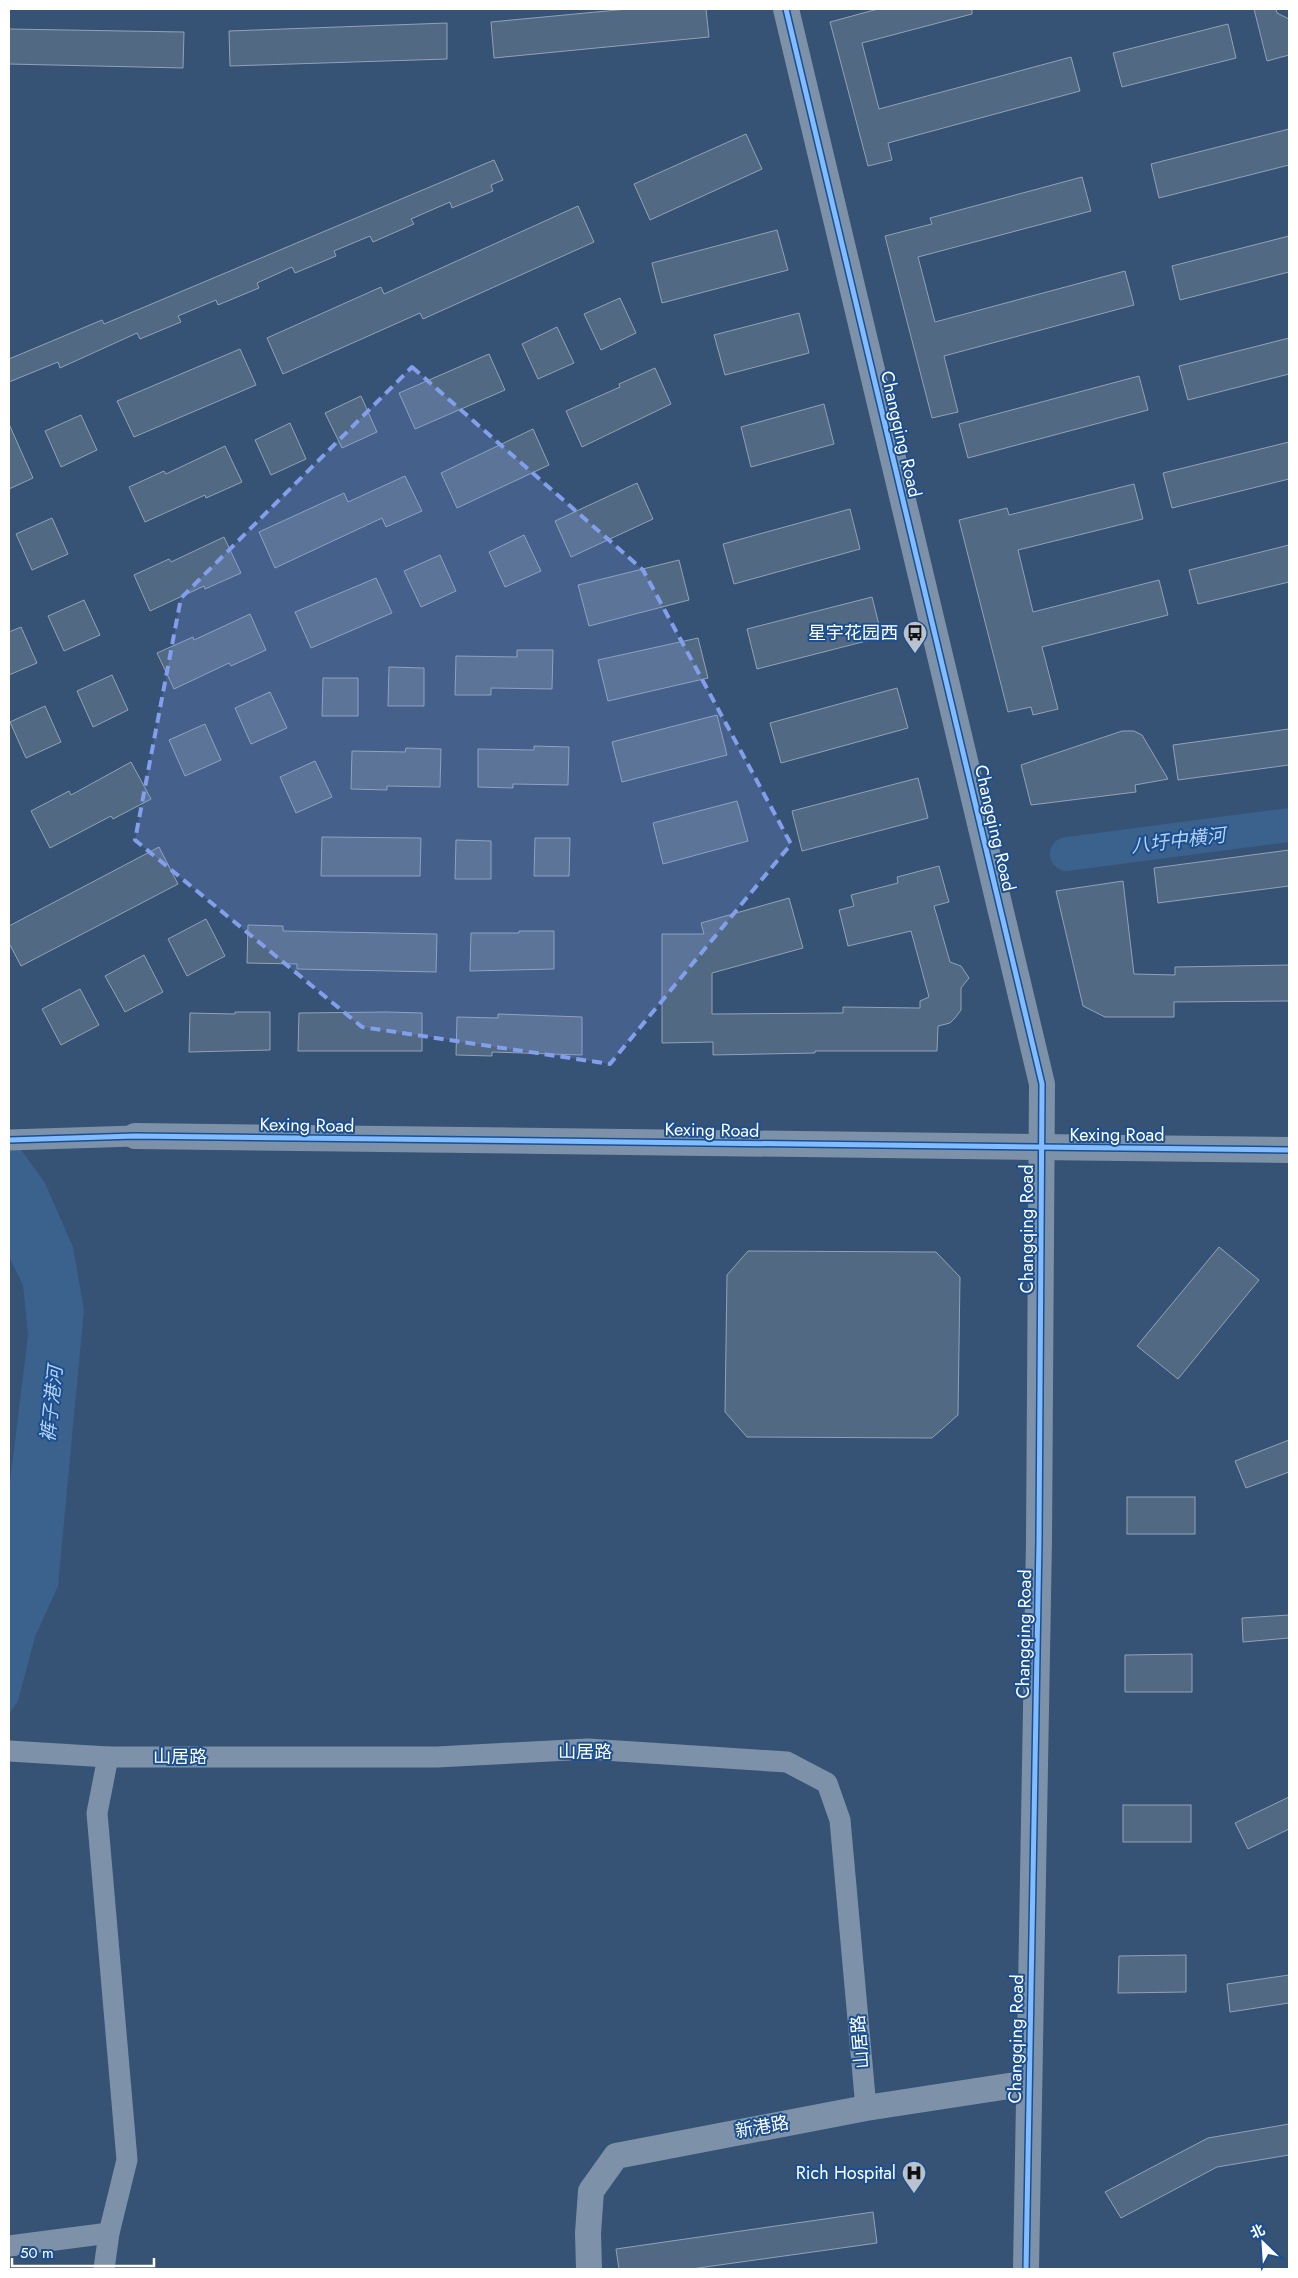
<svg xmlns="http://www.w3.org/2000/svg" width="1298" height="2278" viewBox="0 0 1298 2278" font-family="Jost,'Noto Sans SC',sans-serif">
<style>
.water{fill:#3b618d}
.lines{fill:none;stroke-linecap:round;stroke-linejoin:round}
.river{stroke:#3b618d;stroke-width:34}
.building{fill:#526984;stroke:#92a2b6}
.minor{stroke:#7d92a8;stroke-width:21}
.tertiary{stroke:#7d92a8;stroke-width:26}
.cycleway-casing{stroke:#1b4f8f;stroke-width:8}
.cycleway{stroke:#80bcff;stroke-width:5}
.marked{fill:#839eea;fill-opacity:0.2;stroke:#839eea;stroke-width:4;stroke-dasharray:10 6;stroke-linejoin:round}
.labels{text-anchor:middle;stroke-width:4;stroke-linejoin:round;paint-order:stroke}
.street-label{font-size:18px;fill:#fff;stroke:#1b4f8f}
.poi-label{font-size:18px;fill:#fff;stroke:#1b4f8f;text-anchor:end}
.water-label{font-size:19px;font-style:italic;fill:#b5d3f5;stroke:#1b4f8f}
</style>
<rect width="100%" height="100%" fill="#365274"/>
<!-- water -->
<path class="water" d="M9,1133l36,50 28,64 11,63 -26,276 -23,51 -17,64 -9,13v-224l19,-155 -5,-50 -14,-28z"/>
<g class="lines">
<!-- river -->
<path class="river" d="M1067,854l222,-29"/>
</g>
<!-- building -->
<g class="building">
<path d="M628,9h78l3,28 -215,21 -3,-36z"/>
<path d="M878,9h94v5l-110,29 17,66 192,-52 9,34 -192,52 4,17 -24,6 -38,-144z"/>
<path d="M1254,9h22l1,4 12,6v36l-22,6z"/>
<path d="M447,23v36l-217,7 -1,-35z"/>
<path d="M1228,24l8,34 -114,29 -9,-34z"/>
<path d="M9,29l175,3 -1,36 -174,-4z"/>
<path d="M1289,129v36l-130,33 -8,-34z"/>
<path d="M746,134l16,35 -112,51 -16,-36z"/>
<path d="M494,160l9,20 -12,5 2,6 -41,17 -2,-6 -39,17 3,5 -41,18 -3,-6 -36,15 2,5 -41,17 -3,-6 -35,16 2,5 -41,17 -2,-5 -38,16 3,6 -41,17 -3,-6 -77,35 -2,-6 -49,20v-23l93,-39 2,4z"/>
<path d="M1082,177l9,34 -173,46 17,65 190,-51 9,34 -190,51 14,56 -26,6 -47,-182 47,-12 -2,-6z"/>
<path d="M578,206l16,36 -171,77 -3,-6 -137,61 -16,-36 114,-51 3,7z"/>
<path d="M777,230l11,40 -126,33 -10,-40z"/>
<path d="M1289,236v36l-109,28 -8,-34z"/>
<path d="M620,298l16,35 -35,17 -17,-36z"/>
<path d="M799,313l10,40 -84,22 -11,-40z"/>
<path d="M557,327l17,36 -36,16 -16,-35z"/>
<path d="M1289,338v36l-101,26 -9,-34z"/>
<path d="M240,349l16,36 -122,52 -17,-36z"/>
<path d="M489,354l16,36 -90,39 -16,-36z"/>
<path d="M655,368l16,36 -89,43 -16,-36 54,-24 -1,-3z"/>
<path d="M1139,376l9,34 -180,48 -9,-34z"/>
<path d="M361,396l16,36 -35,16 -17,-35z"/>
<path d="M824,404l10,40 -83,23 -10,-40z"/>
<path d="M81,415l16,35 -36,17 -16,-36z"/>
<path d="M290,423l16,36 -35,16 -16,-35z"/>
<path d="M9,424l24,54 -24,11z"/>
<path d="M533,429l16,36 -92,43 -16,-35z"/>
<path d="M1289,442v37l-117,29 -9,-35z"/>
<path d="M225,446l17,36 -36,16 -1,-3 -60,27 -16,-35 35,-16 2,3z"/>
<path d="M405,476l17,35 -36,16 -4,-9 -107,50 -16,-36 85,-39 4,9z"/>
<path d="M637,483l16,36 -82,38 -16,-36z"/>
<path d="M1134,484l9,35 -125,31 15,62 126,-32 9,35 -126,32 16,62 -25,6 -2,-8 -23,5 -49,-192 48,-12 2,7z"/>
<path d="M850,509l10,40 -126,35 -11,-40z"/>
<path d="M52,518l16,36 -36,16 -16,-36z"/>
<path d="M524,535l17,36 -36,16 -16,-35z"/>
<path d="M224,537l17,36 -36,16 -1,-3 -54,25 -16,-36 35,-16 2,3z"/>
<path d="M1289,545v37l-91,22 -9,-34z"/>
<path d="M440,555l16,36 -35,16 -17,-36z"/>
<path d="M679,560l10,40 -100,26 -11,-41z"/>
<path d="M376,578l16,35 -81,35 -16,-36z"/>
<path d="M872,597l10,40 -125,32 -10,-40z"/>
<path d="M84,600l16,35 -36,16 -16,-35z"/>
<path d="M250,614l16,36 -35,16 -2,-3 -55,26 -17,-36 36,-16 1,3z"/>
<path d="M21,627l16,36 -28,12v-43z"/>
<path d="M698,638l10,40 -100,23 -10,-41z"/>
<path d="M517,650h36l-1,39 -61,-1v7h-36l1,-39 61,1z"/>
<path d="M389,667l35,1v38h-36z"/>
<path d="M112,675l16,35 -35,17 -16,-36z"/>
<path d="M323,678h35v38h-36z"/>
<path d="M897,688l11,40 -127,35 -11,-40z"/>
<path d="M270,692l17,36 -36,16 -16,-36z"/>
<path d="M45,706l16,36 -35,16 -16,-36z"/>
<path d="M717,715l10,40 -105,27 -10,-40z"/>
<path d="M205,724l16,36 -36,16 -16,-36z"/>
<path d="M1289,729v36l-111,15 -5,-35z"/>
<path d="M1122,731h12l8,4 26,44 -33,6 1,7 -105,13 -10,-40z"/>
<path d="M534,746l35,1 -1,38 -55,-1v4l-35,-1v-38l56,1z"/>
<path d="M406,748l35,1 -1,38 -53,-1v4l-36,-1 1,-38 53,1z"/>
<path d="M315,761l17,36 -36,16 -16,-36z"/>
<path d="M131,762l20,37 -38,20 -2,-3 -61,32 -19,-37 38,-20 2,4z"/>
<path d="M918,778l10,40 -126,33 -10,-40z"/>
<path d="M737,801l11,40 -85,23 -10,-41z"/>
<path d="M322,837l99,1 -1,38h-99z"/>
<path d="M535,838h35l-1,38h-35z"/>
<path d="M456,840l35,1v38h-36z"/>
<path d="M159,847l19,37 -157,82 -12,-23v-17z"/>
<path d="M1289,850v36l-131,17 -4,-35z"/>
<path d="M939,866l10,36 -15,4 16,56 11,4 8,12 -8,10v22l-6,8 -5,5 -12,3 -1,25h-122v2l-102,2v-13l-51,1v-109h42l-3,-11 88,-25 14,50 -91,25v41l131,-1v-6l77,1v-7l9,-4 -18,-66 -63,15 -9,-36 15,-4 -3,-11 47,-12 -1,-6z"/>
<path d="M1123,881l11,93 41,1v-8l114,-2v36l-115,1v15h-69l-22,-11 -27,-115z"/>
<path d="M206,919l19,37 -38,20 -19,-37z"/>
<path d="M248,925l35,1v5l154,3 -1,38 -139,-3v-5l-50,-1z"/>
<path d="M519,931h35v38l-84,2 1,-38h48z"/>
<path d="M144,955l19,37 -38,20 -20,-36z"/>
<path d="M80,989l19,36 -38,20 -19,-36z"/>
<path d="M235,1012h35v38l-81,2 1,-39 45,1z"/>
<path d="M387,1012l35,1v38h-124l1,-38z"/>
<path d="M498,1014l84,3v38l-90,-3v4l-36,-1 1,-38 41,1z"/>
<path d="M1219,1247l40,33 -81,99 -41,-33z"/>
<path d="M748,1251l188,1 24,25 -2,138 -26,23 -185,-1 -22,-25 2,-137z"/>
<path d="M1289,1440v32l-43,16 -11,-27z"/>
<rect x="1127" y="1497" width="68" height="37"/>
<path d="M1289,1615v23l-46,4 -1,-24z"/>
<path d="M1192,1654v38h-67v-37z"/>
<path d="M1289,1797v32l-41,20 -13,-26z"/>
<rect x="1123" y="1805" width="68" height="37"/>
<path d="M1186,1955v37l-68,1 1,-37z"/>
<path d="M1289,1975v28l-59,9 -3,-28z"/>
<path d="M1289,2124v31l-72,12 -96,51 -16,-26 103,-54z"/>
<path d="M873,2212l4,31 -186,26h-72l-3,-20z"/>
</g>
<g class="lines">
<!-- minor -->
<g class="minor">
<path d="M9,1140l126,-4"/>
<path d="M9,1751l99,6h329l151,-8 199,13 40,21 13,37 26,288"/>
<path d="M9,2246l100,-13"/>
<path d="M104,2269l5,-36 18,-73 -30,-347 11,-56"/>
</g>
<!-- tertiary -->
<g class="tertiary">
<path d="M786,9l256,1075 -3,457 -13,728"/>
<path d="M135,1136l1154,14"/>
<path d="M589,2269l-1,-36 3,-42 25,-35 250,-48 163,-25"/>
</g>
<defs>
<g id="cycleway">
<path d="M786,9l256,1075 -3,457 -13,728"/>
<path d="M9,1140l126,-4 1154,14"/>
</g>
</defs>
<!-- cycleway casing -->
<use href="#cycleway" class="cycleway-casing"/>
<!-- cycleway -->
<use href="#cycleway" class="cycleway"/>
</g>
<!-- marked area -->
<path class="marked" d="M412,367l231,203 148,274 -181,220 -248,-37 -227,-187 46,-242z"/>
<!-- icons -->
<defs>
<symbol id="bus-pin" viewBox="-11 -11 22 30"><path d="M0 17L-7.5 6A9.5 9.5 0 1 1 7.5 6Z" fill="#b9c2ce" stroke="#1b4f8f"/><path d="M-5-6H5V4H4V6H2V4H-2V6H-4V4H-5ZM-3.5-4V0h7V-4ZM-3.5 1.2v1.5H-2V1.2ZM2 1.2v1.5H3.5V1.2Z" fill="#111"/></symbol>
<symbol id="hospital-pin" viewBox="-11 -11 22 30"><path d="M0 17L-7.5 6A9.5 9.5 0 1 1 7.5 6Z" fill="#b9c2ce" stroke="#1b4f8f"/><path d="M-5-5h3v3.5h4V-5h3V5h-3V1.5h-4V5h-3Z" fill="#111"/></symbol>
</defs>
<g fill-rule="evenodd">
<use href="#bus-pin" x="901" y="619" width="28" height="38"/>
<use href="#hospital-pin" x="900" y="2159" width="28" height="38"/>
</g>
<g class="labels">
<!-- street labels -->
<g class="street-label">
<text transform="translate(901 434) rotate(77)" y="6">Changqing Road</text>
<text transform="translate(995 828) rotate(77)" y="6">Changqing Road</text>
<text transform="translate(307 1125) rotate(1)" y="6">Kexing Road</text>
<text transform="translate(712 1130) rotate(1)" y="6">Kexing Road</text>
<text x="1117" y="1141">Kexing Road</text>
<text transform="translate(1027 1229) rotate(-90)" y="6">Changqing Road</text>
<text transform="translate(1024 1634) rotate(-89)" y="6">Changqing Road</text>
<text x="585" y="1758">山居路</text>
<text x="180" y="1763">山居路</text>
<text transform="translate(1016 2039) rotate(-89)" y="6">Changqing Road</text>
<text transform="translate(860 2042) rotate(-95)" y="6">山居路</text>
<text transform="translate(762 2127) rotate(-10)" y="6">新港路</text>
</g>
<!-- poi labels -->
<g class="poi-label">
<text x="898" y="639">星宇花园西</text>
<text x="896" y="2179">Rich Hospital</text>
</g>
<!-- water labels -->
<g class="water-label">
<text transform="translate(1178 840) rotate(-7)" y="7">八圩中横河</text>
<text transform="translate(51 1404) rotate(-84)" y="7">裤子港河</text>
</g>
</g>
<!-- border -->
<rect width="1298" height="2278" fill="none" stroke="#ffffff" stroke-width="20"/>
<!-- north arrow -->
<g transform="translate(1263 2243) rotate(335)" stroke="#1b4f8f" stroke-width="4" paint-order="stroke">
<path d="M0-4L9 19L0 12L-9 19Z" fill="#ffffff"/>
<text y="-8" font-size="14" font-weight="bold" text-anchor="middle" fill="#ffffff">北</text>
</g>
<!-- scale -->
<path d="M12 2258v8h142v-8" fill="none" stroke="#ffffff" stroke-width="2.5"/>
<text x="20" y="2258" font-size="15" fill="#ffffff" stroke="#1b4f8f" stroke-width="4" paint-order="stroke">50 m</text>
</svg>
